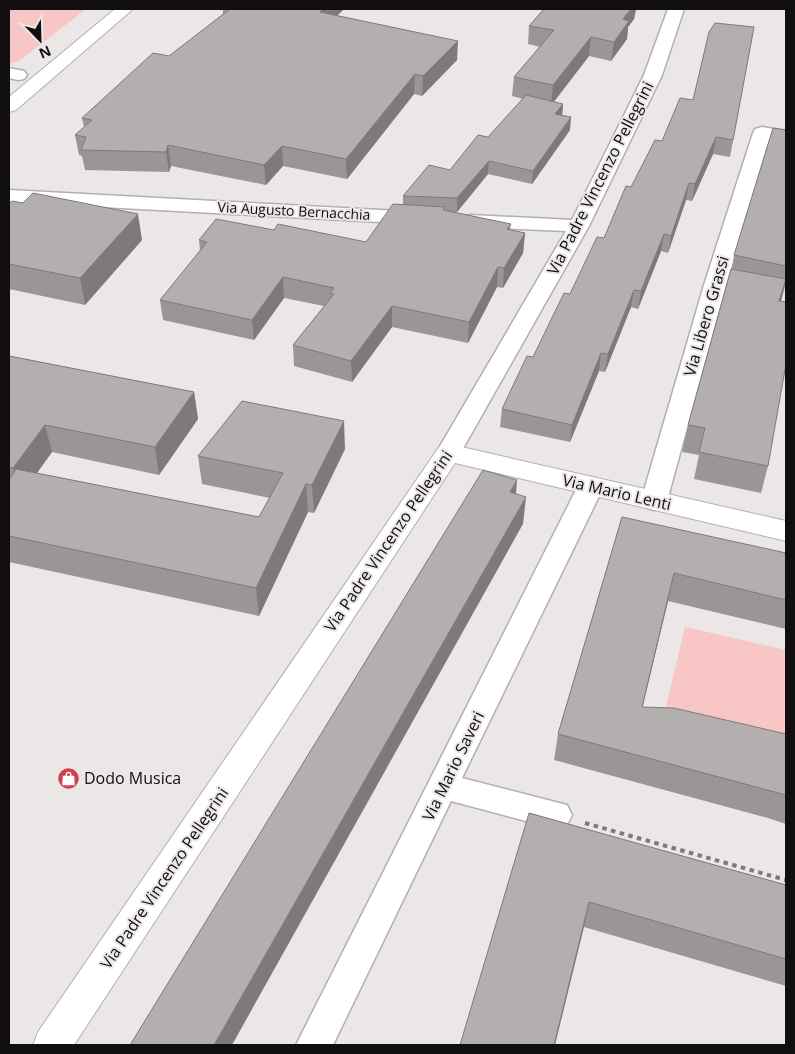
<svg xmlns="http://www.w3.org/2000/svg" width="795" height="1054" viewBox="0 0 795 1054" font-family="'Open Sans',sans-serif">
<style>
.green{fill:#f7c6c5}
.lines{fill:none;stroke-linecap:round;stroke-linejoin:round}
.street-casing{stroke:#b4afaf;stroke-width:3}
.secondary-casing{stroke:#b4afaf;stroke-width:2}
.path{stroke:#7d7a7a;stroke-width:4;stroke-dasharray:4.5 4.5;stroke-linecap:butt}
.street{fill:#fff;fill-rule:evenodd}
.secondary{fill:#fff;fill-rule:evenodd}
.wall{fill:#9b9696}
.shaded-wall{fill:#7e7a7a}
.building{fill:#b4afaf;stroke:#7e7a7a}
.labels{text-anchor:middle;stroke-width:4;stroke-linejoin:round;paint-order:stroke}
.far-street-label{font-size:14px;fill:#100e0e;stroke:#ece7e7}
.street-label{font-size:16px;fill:#100e0e;stroke:#ece7e7}
.poi-label{font-size:16px;fill:#100e0e;stroke:#ece7e7;text-anchor:start}
</style>
<rect width="100%" height="100%" fill="#ece7e7"/>
<!-- green -->
<g class="green">
<path d="M9,9h77l-67,52 -10,3z"/>
<path d="M685,627l101,23v86l-120,-30z"/>
</g>
<g class="lines">
<defs>
<g id="street">
<path d="M668,9h16l-22,66 -73,151 -132,233 -9,2 -9,-2 -3,-6 130,-222 -96,-4 -7,-2 -3,-4 3,-4 7,-2 102,5 72,-145z"/>
<path d="M9,68l15,3 3,4 -3,4 -6,1 -9,-2z"/>
<path d="M762,127l24,4v12l-17,-3 -43,145 -59,216 -4,6 -9,3 -9,-3 -4,-6 63,-216 49,-152 2,-4z"/>
<path d="M9,190l410,22 7,2 3,4 -3,4 -7,2 -410,-22z"/>
<path d="M591,477l9,3 4,6 -142,292 105,27 5,10 -5,10 -11,4 -105,-28 -118,244h-37l282,-559 4,-6z"/>
</g>
<g id="secondary">
<path d="M115,9h18l-117,101 -7,2v-15z"/>
<path d="M448,444l338,77v20l-331,-78 -381,582h-41l5,-13 401,-585z"/>
</g>
</defs>
<!-- street casing -->
<use href="#street" class="street-casing"/>
<!-- secondary casing -->
<use href="#secondary" class="secondary-casing"/>
<!-- path -->
<path class="path" d="M585,823l201,57"/>
<!-- street -->
<use href="#street" class="street"/>
<!-- secondary -->
<use href="#secondary" class="secondary"/>
</g>
<!-- wall -->
<g class="wall">
<path d="M223,9h121l-7,7 120,44 -35,36 -8,-2 -67,85 -64,-13 -17,19 -95,-19 -2,6 -84,-2 -3,-14 -3,-1 -4,-20 9,-8 -2,-9 87,-62 54,-42z"/>
<path d="M544,9h92l-2,10 -6,8 -1,12 -16,22 -22,-5 -35,46 9,2 -1,11 8,15 -38,54 -44,-10 -31,38h-4l58,12 -1,6 15,3 -2,20 -20,35 -6,-1 -29,56 -76,-16 -40,55 -58,-16 -1,-21 31,-39 -40,-8 -30,42 -91,-20 -3,-20 40,-49 -1,-11 75,-10 92,12 37,-38v-8l47,-26 38,-33 35,-38 -11,-3 2,-19 26,-30 -12,-3 1,-18z"/>
<path d="M754,27l-24,130 -17,-3 -21,47 -6,-1 -18,53 -7,-2 -23,58 -7,-2 -26,65 -6,-1 -29,71 -70,-15 2,-18 102,-171 27,-51 62,-87z"/>
<path d="M786,130v153l-5,18 -13,165 -7,27 -67,-14 5,-24 -17,-3 6,-27 44,-156 2,-14z"/>
<path d="M23,203l119,37 -57,65 -76,-16v-85z"/>
<path d="M9,356l185,36 4,27 -39,56 -107,-23 -15,21 222,44 11,-19 -68,-14 -4,-28 147,-7 -31,64 -6,-1 -49,104 -250,-54z"/>
<path d="M622,517l164,36v76l-118,-28 -26,106 144,27v90l-18,-6 -214,-58 4,-26z"/>
<path d="M529,813l257,72v101l-202,-59z"/>
</g>
<!-- shaded-wall -->
<g class="shaded-wall">
<path d="M323,9h21l-24,22v-19z"/>
<path d="M630,9h6l-2,10 -6,8 -1,12 -16,22 3,-19 9,-23z"/>
<path d="M591,37l-2,19 -38,49 2,-20z"/>
<path d="M458,41l-1,19 -35,36 1,-20z"/>
<path d="M415,74l-1,20 -67,85 -1,-20z"/>
<path d="M563,104l-1,13 -7,-3z"/>
<path d="M571,117l-1,13 -38,54 1,-13z"/>
<path d="M716,137l-3,17 -21,47 3,-17z"/>
<path d="M168,145l3,21 -2,6 -3,-20z"/>
<path d="M282,146l1,20 -17,19 -2,-20z"/>
<path d="M489,161l-1,13 -31,38v-14z"/>
<path d="M689,183l-3,17 -18,53 3,-17z"/>
<path d="M138,214l4,26 -57,65 -5,-27z"/>
<path d="M525,233l-2,20 -20,35 1,-20z"/>
<path d="M664,234l-3,17 -23,58 3,-18z"/>
<path d="M498,267l-1,20 -29,56 1,-21z"/>
<path d="M283,277l1,21 -30,42 -2,-20z"/>
<path d="M786,279l-6,27 -1,-5z"/>
<path d="M634,290l-3,17 -26,65 3,-18z"/>
<path d="M392,306v21l-40,55 -1,-21z"/>
<path d="M601,353l-2,18 -29,71 2,-17z"/>
<path d="M194,392l4,27 -39,56 -4,-28z"/>
<path d="M344,421l1,28 -31,64 -2,-28z"/>
<path d="M45,425l7,27 -31,43 -8,-27z"/>
<path d="M517,480l-2,28 -5,-16z"/>
<path d="M306,484l2,28 -49,104 -3,-28z"/>
<path d="M526,497l-3,27 -291,521h-18z"/>
<path d="M674,573l-6,28 -32,133 6,-27z"/>
<path d="M589,902l-5,25 -29,118h-1z"/>
</g>
<!-- building -->
<g class="building">
<path d="M230,9h93l-3,3 138,29 -35,35 -8,-2 -69,85 -64,-13 -18,19 -96,-20 -2,7 -85,-2 5,-13 -11,-2 17,-15 -10,-2 71,-65 16,3z"/>
<path d="M544,9h87l-8,10 6,2 -15,21 -23,-5 -38,48 -39,-8 40,-47 -25,-4z"/>
<path d="M715,23l39,4 -21,113 -17,-3 -21,47 -6,-1 -18,53 -7,-2 -23,57 -7,-1 -26,64 -7,-1 -29,72 -70,-16 25,-53 6,1 31,-64 6,1 27,-57 7,1 22,-52 5,1 24,-47 7,1 18,-43 13,2 16,-68z"/>
<path d="M526,95l37,9 -8,10 16,3 -38,54 -44,-10 -32,37 -54,-2 26,-31 21,5 28,-35 10,2z"/>
<path d="M773,128l13,2v136l-52,-11z"/>
<path d="M33,193l105,21 -58,64 -71,-14v-60l3,-3 11,2z"/>
<path d="M393,204l52,3 -2,3 68,14 -4,5 18,4 -21,35 -6,-1 -29,55 -77,-16 -41,55 -58,-16 41,-51 -4,-1 4,-5 -51,-11 -31,43 -92,-20 47,-58 -8,-2 17,-21 58,11 4,-6 88,18z"/>
<path d="M731,269l55,10 -7,22 7,1v62l-18,102 -69,-14 6,-24 -17,-3z"/>
<path d="M9,356l185,36 -39,55 -110,-22 -32,43 -4,-1z"/>
<path d="M242,401l102,20 -32,64 -6,-1 -50,104 -247,-52v-56l7,-11 243,48 24,-44 -85,-17z"/>
<path d="M483,470l34,10 -7,12 16,5 -312,548h-84z"/>
<path d="M622,517l164,36v47l-112,-27 -32,134 32,1 112,26v61l-228,-61z"/>
<path d="M529,813l257,72v74l-197,-57 -35,143h-94z"/>
</g>
<!-- icons -->
<defs>
<symbol id="shop-disc" viewBox="-11 -11 22 22"><circle r="9.5" fill="#d1414c" stroke="#ece7e7"/><path d="M-5-2.5h2.3a2.7 3.5 0 0 1 5.4 0H5L5.5 6h-11ZM-1.5-2.5h3a1.5 2.3 0 0 0-3 0Z" fill="#fff"/></symbol>
</defs>
<g fill-rule="evenodd">
<use href="#shop-disc" x="56" y="766" width="25" height="25"/>
</g>
<g class="labels">
<!-- far-street labels -->
<g class="far-street-label">
<text transform="translate(294 211) rotate(3)" y="5">Via Augusto Bernacchia</text>
</g>
<!-- street labels -->
<g class="street-label">
<text transform="translate(600 178) rotate(-63)" y="6">Via Padre Vincenzo Pellegrini</text>
<text transform="translate(706 316) rotate(-74)" y="6">Via Libero Grassi</text>
<text transform="translate(617 492) rotate(13)" y="6">Via Mario Lenti</text>
<text transform="translate(388 541) rotate(-56)" y="6">Via Padre Vincenzo Pellegrini</text>
<text transform="translate(453 766) rotate(-64)" y="6">Via Mario Saveri</text>
<text transform="translate(164 878) rotate(-56)" y="6">Via Padre Vincenzo Pellegrini</text>
</g>
<!-- poi labels -->
<g class="poi-label">
<text x="84" y="784">Dodo Musica</text>
</g>
</g>
<!-- border -->
<rect width="795" height="1054" fill="none" stroke="#100e0e" stroke-width="20"/>
<!-- north arrow -->
<g transform="translate(40 40) rotate(157)" stroke="#ece7e7" stroke-width="4" paint-order="stroke">
<path d="M0-4L9 19L0 12L-9 19Z" fill="#100e0e"/>
<text y="-8" font-size="14" font-weight="bold" text-anchor="middle" fill="#100e0e">N</text>
</g>
</svg>
